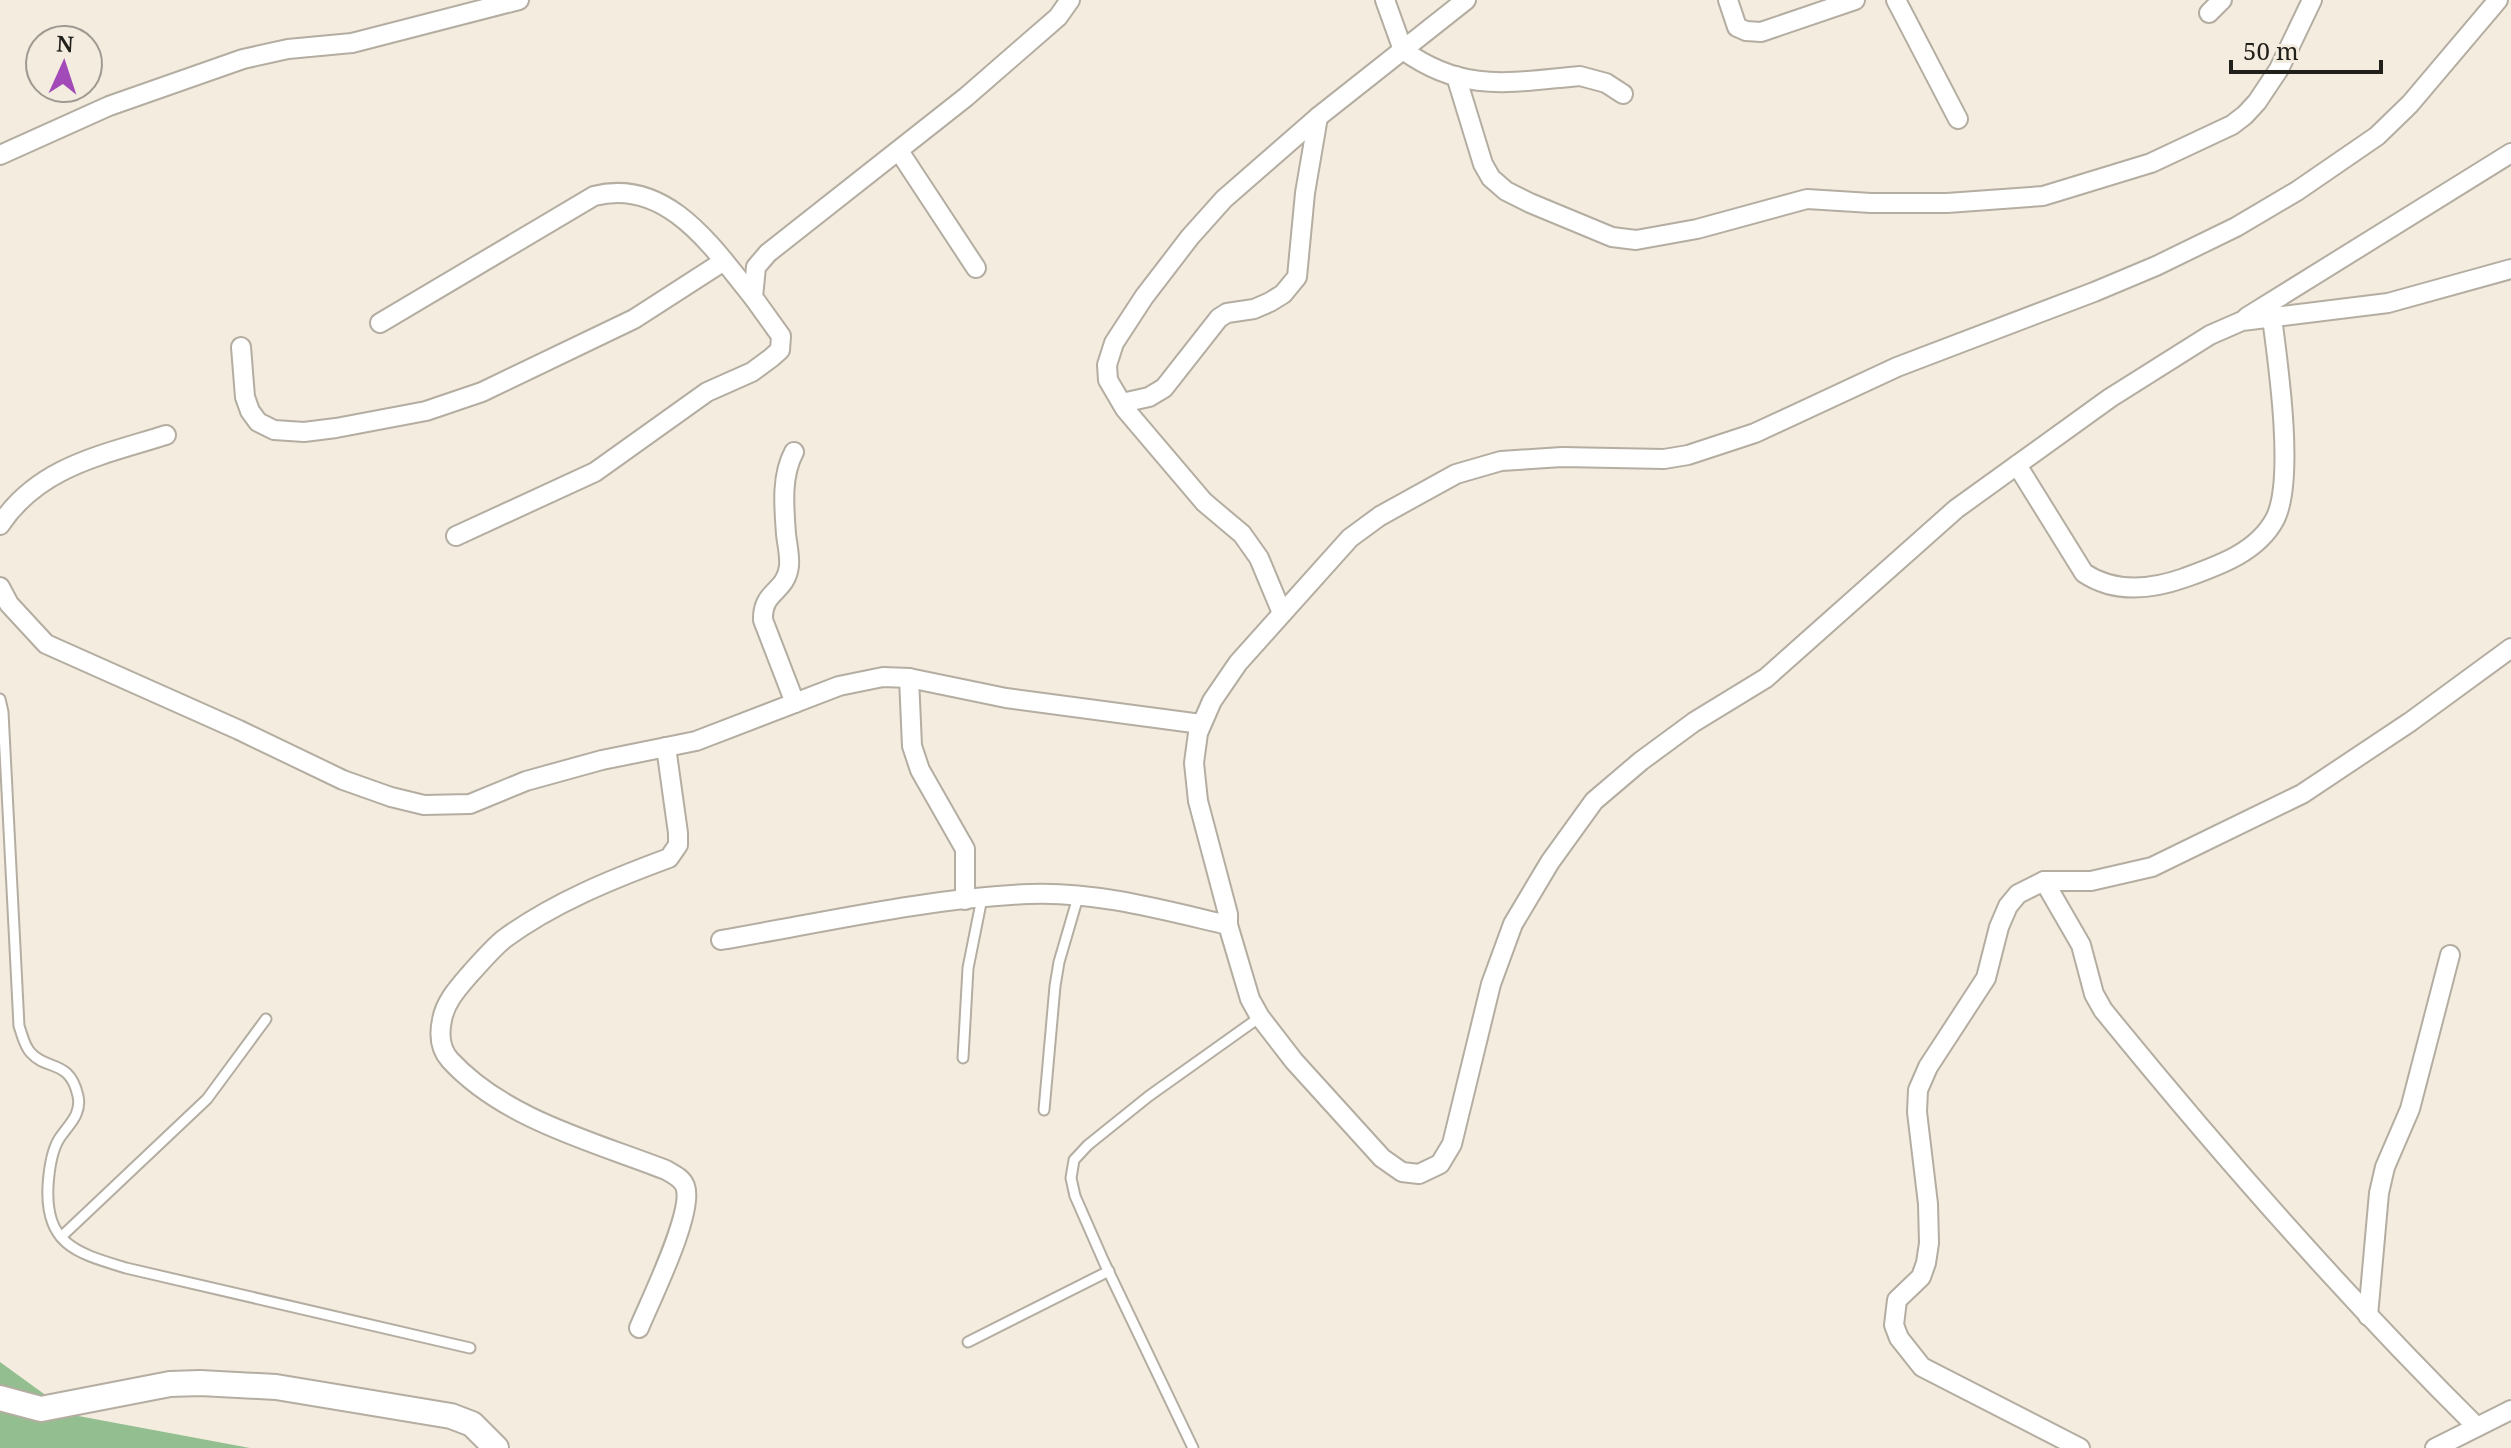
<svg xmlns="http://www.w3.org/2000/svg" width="2511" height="1448" viewBox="0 0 2511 1448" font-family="'Noto Serif',serif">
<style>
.forest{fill:#93bf90}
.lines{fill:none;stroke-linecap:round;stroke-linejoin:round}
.lane-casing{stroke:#b4ada1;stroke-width:13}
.street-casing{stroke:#b4ada1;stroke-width:22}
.secondary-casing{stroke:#b4ada1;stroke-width:28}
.lane{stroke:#fff;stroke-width:9}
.street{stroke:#fff;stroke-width:18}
.secondary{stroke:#fff;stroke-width:24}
</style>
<rect width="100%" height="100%" fill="#f3ecdf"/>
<!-- forest -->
<path class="forest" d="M0,1362l73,53 177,33h-250z"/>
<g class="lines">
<defs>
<g id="lane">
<path d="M0,699l3,13 16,314c3,8 5,20 12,27 16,18 39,6 47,43 4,19 -10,29 -19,43 -8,13 -10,31 -11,47 -3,59 29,67 78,82l344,80"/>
<path d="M963,1058l5,-90 14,-70"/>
<path d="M1044,1110l11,-124 4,-24 19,-65"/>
<path d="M61,1237l146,-138 59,-80"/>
<path d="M968,1342l141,-71"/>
<path d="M1193,1448l-89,-186 -29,-66 -4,-18 3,-18 14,-15 61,-49 111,-79"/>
</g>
<g id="street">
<path d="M1385,0l18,50c61,44 108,32 177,26l26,7 17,11"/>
<path d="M1728,0l9,27 9,4 15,1 94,-32"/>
<path d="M1896,0l62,119"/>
<path d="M2498,0l-88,104 -33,32 -80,55 -61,36 -80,39 -62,26 -197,75 -142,66 -67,22 -24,4 -102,-2 -61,4 -45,13 -76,42 -30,22 -112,125 -26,38 -14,32 -4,30 4,38 30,113v11l22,74 10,18 34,44 88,97 20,14 17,2 21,-10 12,-20 39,-160 22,-60 37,-62 44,-61 47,-40 53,-39 72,-44 190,-169 154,-111 100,-63 32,-14 146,-18 123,-34"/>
<path d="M2209,13l13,-13"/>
<path d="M1456,76l27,88 8,14 15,13 24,12 82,34 24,3 61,-11 110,-30 64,4h76l96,-7 108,-33 81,-38 13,-10 12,-13 22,-33 33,-69"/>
<path d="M899,151l77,117"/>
<path d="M0,155l109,-49 134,-47 45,-10 64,-6 167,-43"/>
<path d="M2247,317l264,-164"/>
<path d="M380,323l214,-127c73,-19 119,52 159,101"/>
<path d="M241,347l4,50 5,14 8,11 16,8 30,2 32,-4 90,-17 56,-19 152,-73 90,-58"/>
<path d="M1122,403l27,-6 15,-9 55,-70 8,-5 27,-4 16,-7 13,-8 14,-17 8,-84 13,-76"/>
<path d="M794,452c-13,24 -10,55 -8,82 1,10 4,21 3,32 -3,27 -27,24 -26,54l32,83"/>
<path d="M2017,465l67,108c30,20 66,17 100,5 33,-12 73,-25 91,-59 20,-39 3,-156 -3,-201"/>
<path d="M0,525c39,-59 103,-70 166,-90"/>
<path d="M456,536l139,-64 112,-80 45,-20 19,-14 9,-8 1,-14 -28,-39 3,-30 12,-14 198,-156 92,-80 12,-17"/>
<path d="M0,587l9,17 37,40 193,86 104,50 48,17 33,8 46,-1 56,-23 76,-21 94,-19 143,-55 44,-9 26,1 97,20 195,26"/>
<path d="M1282,613l-23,-55 -17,-24 -38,-32 -79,-93 -17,-29 -1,-15 7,-22 30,-46 46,-60 34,-38 94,-82 148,-117"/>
<path d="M909,678l3,68 8,24 45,79v51"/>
<path d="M2044,881l37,64 13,49 9,16c118,145 241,285 373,416"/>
<path d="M721,940c100,-17 207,-42 308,-46 66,-3 134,16 199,31"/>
<path d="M2368,1316l11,-123 6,-26 25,-58 40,-154"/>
<path d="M639,1328c11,-27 56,-117 46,-142 -3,-8 -12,-12 -19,-16 -72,-28 -162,-51 -216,-110 -10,-11 -11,-26 -8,-40 3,-18 16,-32 28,-46 11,-12 22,-25 34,-35 49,-36 108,-60 165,-81l9,-13v-12l-12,-86"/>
<path d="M2080,1448l-158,-81 -23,-29 -5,-13 3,-25 24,-23 5,-14 3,-20 -1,-39 -11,-92 1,-22 10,-23 58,-89 13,-51 9,-21 10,-12 26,-13h47l61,-14 150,-73 108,-72 101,-74"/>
<path d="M2435,1448l76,-38"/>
</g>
<path id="secondary" d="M0,1398l41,11 129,-25 30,-1 76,4 175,29 21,8 24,24"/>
</defs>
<!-- lane casing -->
<use href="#lane" class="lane-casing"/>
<!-- street casing -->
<use href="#street" class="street-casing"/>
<!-- secondary casing -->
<use href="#secondary" class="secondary-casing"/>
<!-- lane -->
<use href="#lane" class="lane"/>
<!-- street -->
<use href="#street" class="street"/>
<!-- secondary -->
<use href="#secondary" class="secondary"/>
</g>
<!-- north arrow -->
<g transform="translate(64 64) rotate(3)"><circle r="38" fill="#f3ecdf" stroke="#9f9a91" stroke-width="2"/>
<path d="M0-6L14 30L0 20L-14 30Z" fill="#a24bb8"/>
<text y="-12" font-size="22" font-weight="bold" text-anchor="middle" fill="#22201b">N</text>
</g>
<!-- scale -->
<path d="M2231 60v12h150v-12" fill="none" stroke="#22201b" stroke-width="4"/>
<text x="2243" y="60" font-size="24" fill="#22201b" stroke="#f3ecdf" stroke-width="6" paint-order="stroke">50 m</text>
</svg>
